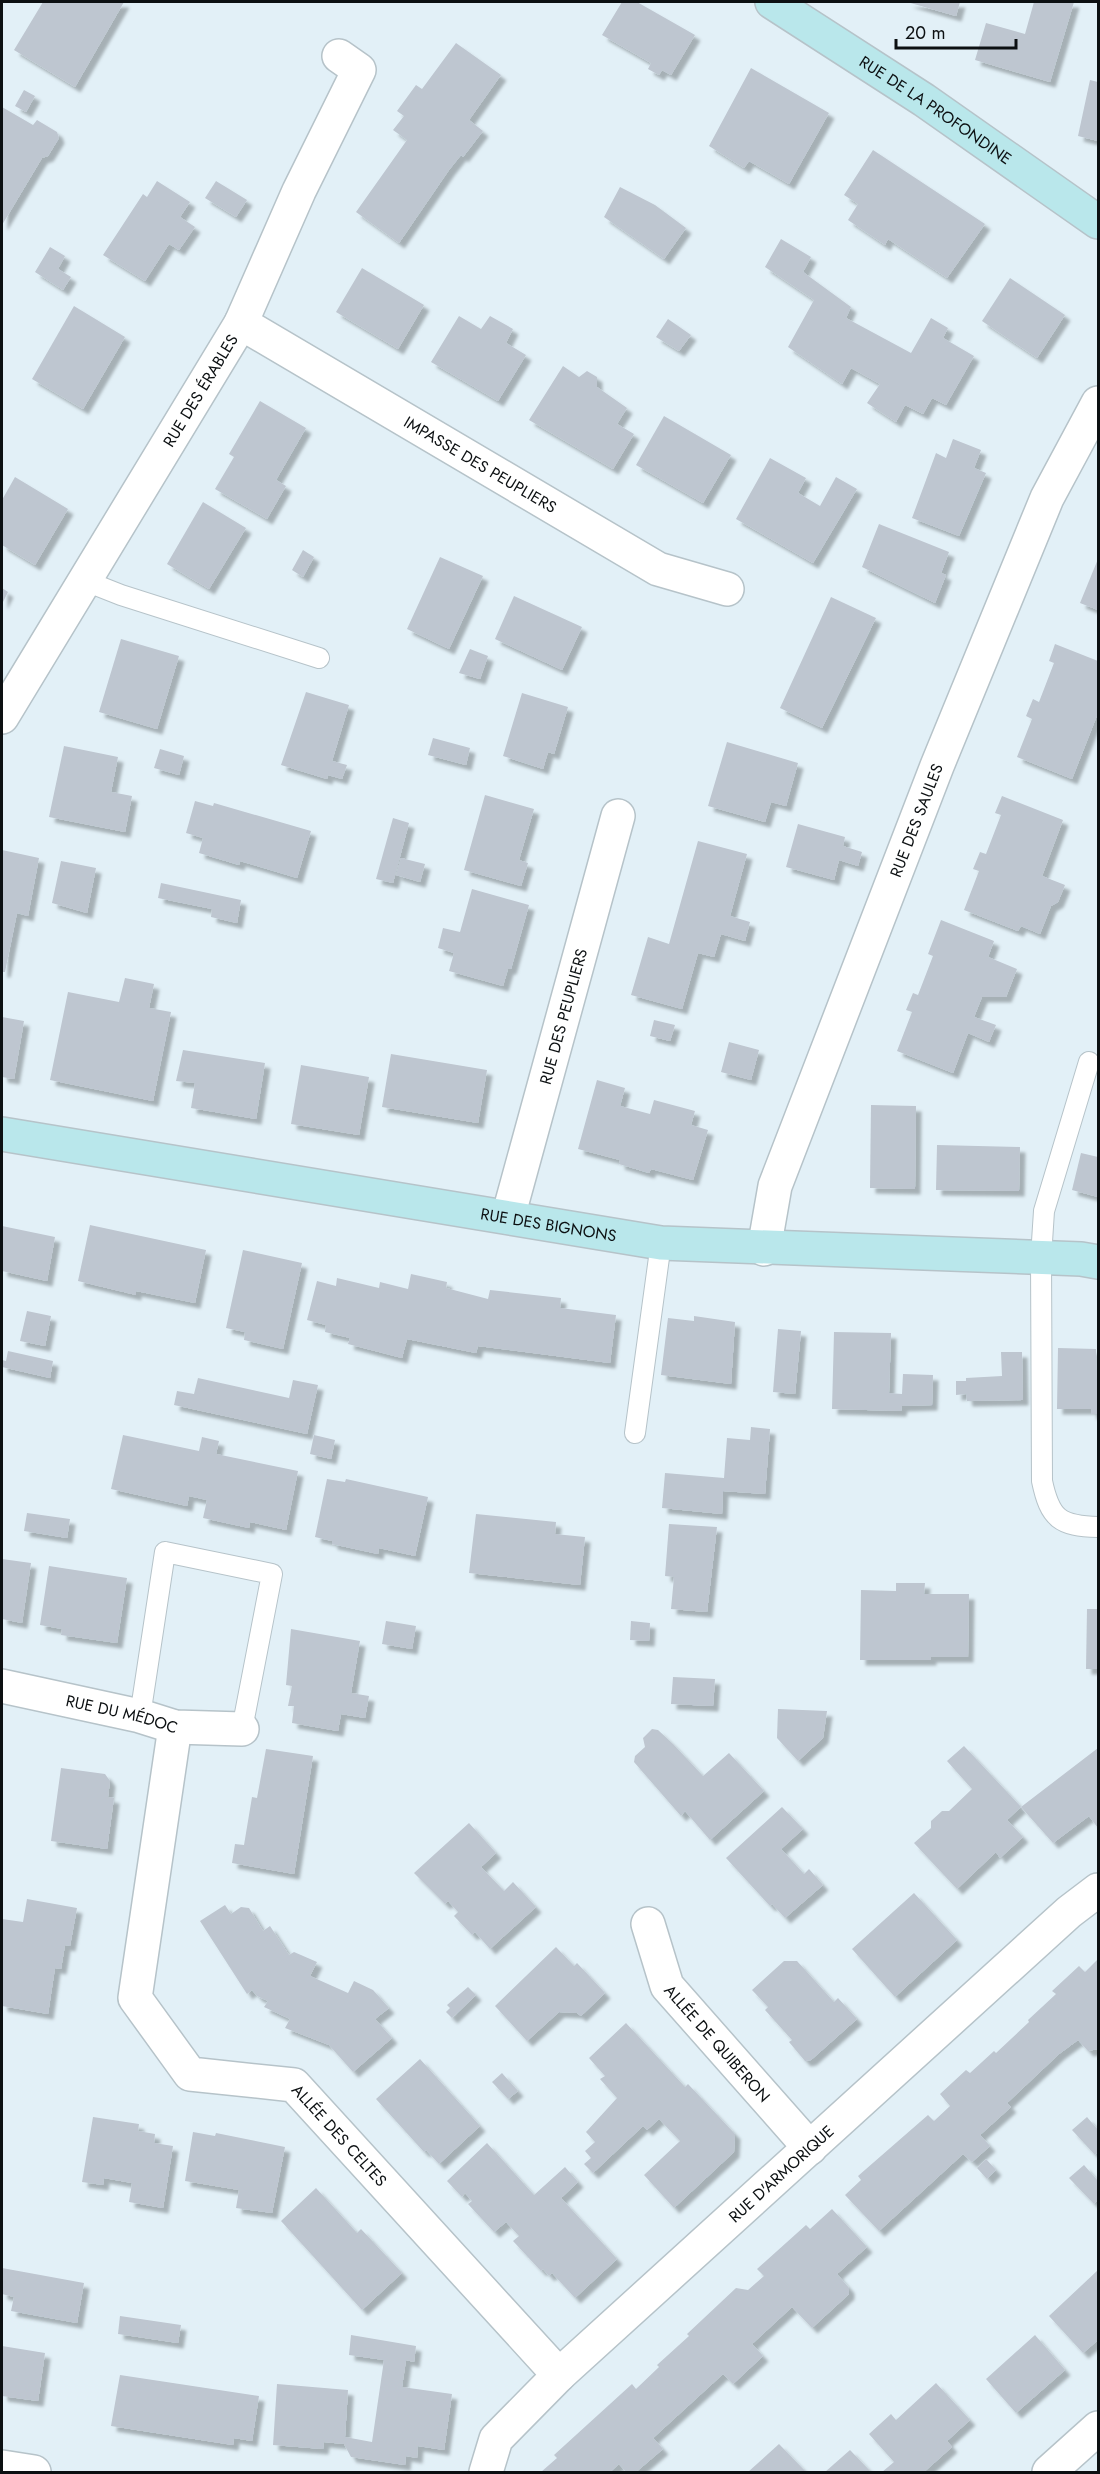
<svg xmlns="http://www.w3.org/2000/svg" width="1100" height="2474" viewBox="0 0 1100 2474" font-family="Jost,sans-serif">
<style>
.building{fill:#bec6d0;filter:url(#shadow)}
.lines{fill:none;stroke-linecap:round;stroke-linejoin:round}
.lane-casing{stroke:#b6c3c9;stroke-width:22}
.street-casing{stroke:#b6c3c9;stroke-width:36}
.secondary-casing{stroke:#b6c3c9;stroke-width:36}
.lane{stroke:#fff;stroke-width:20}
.street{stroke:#fff;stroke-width:33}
.secondary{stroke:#b9e7eb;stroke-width:33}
.labels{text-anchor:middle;stroke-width:5;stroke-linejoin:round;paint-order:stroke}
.street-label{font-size:16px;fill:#0c1012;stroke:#e2f0f7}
</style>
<defs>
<filter id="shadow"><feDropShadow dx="5.5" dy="5.5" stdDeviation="1.5" flood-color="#0004"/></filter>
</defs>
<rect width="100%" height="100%" fill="#e2f0f7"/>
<!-- building -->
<g class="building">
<path d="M43,2h81l-49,85 -61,-37z"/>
<path d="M622,2h15l58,33 -24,40 -9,-5 -3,5 -11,-6 3,-6 -49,-28z"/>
<path d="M907,2h53l-4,14z"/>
<path d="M1034,2h40l-24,80 -75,-22 11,-37 39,11z"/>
<path d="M456,43l45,32 -32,45 14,11 -20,26 -2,-2 -12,15 -50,73 -43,-31 51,-72 -14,-10 11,-14 -7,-5 19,-26 6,4z"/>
<path d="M751,68l78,45 -40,71 -40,-23 -5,7 -35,-22z"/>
<path d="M1090,80l8,2v59l-20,-5z"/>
<path d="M24,90l11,6 -9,16 -11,-6z"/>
<path d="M2,107l31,18 4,-5 20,12 2,6 -11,18 -6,2 -40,67z"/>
<path d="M873,150l112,74 -38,54 -59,-39 -3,6 -37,-25 10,-16 -14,-9z"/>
<path d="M157,181l33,21 -10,15 15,10 -16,23 -10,-6 -24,37 -42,-26 40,-61 4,3z"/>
<path d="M216,181l31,19 -11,17 -31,-19z"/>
<path d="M620,187l35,18 31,23 -22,31 -60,-42z"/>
<path d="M781,239l30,18 -8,15 48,35 -5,11 65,35 20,-35 17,10 -5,10 31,18 -28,49 -14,-7 -9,16 -18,-9 -9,17 -29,-19 13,-19 -29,-16 -9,16 -54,-37 26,-47 -49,-33z"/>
<path d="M50,247l15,9 -7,13 13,8 -8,13 -28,-18z"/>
<path d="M362,268l62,37 -26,44 -62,-37z"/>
<path d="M1010,278l55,37 -28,43 -55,-37z"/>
<path d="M74,306l51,31 -42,72 -51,-30z"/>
<path d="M459,316l22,13 9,-13 23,13 -7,14 20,12 -28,46 -67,-39z"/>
<path d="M668,319l23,16 -12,16 -23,-14z"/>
<path d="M563,366l16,11 8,-6 10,6v10l30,21 -10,16 17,10 -21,35 -84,-49z"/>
<path d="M260,401l46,27 -30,52 10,6 -19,33 -52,-30 19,-32 -5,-3z"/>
<path d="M664,416l67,39 -28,48 -67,-38z"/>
<path d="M953,439l28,11 -7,18 12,5 -27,63 -47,-18 24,-65 10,5z"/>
<path d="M770,458l36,20 -8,15 22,13 16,-29 21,12 -44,74 -77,-44z"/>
<path d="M15,477l53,32 -33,56 -33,-20v-45z"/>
<path d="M203,502l43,26 -37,61 -42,-25z"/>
<path d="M879,524l70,28 -8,21 5,2 -11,28 -73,-36z"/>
<path d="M303,550l11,7 -11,20 -11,-7z"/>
<path d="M440,557l43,19 -34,73 -42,-20z"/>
<path d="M1098,559v51l-18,-7z"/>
<path d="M2,588l6,4 -6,12z"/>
<path d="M514,596l68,31 -20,43 -67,-31z"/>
<path d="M831,597l45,21 -54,110 -42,-20z"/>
<path d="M121,639l58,17 -22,73 -58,-17z"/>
<path d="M1055,644l43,17v52l-26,66 -55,-22 15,-38 -6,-3 7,-17 6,3 15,-39 -5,-2z"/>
<path d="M470,649l18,7 -8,23 -21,-6z"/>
<path d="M306,692l43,13 -17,56 15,4 -5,14 -14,-4 -1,4 -46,-14z"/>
<path d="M522,693l46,14 -14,47 -6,-2 -5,17 -40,-13z"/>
<path d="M433,738l37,10 -4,17 -38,-10z"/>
<path d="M727,742l71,21 -12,43 -15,-4 -6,20 -57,-16z"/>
<path d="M64,746l54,11 -7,35 21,4 -7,36 -76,-15z"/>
<path d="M160,749l24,7 -5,19 -25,-7z"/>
<path d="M485,795l49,14 -15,51 9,3 -7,23 -57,-16z"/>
<path d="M1002,796l61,24 -21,56 23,9 -7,17 -7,4 -11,28 -19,-8 -3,5 -54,-21 15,-39 -6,-2 7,-17 6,2 15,-39 -6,-2z"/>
<path d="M195,801l18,5 1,-3 97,28 -14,47 -57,-17 -1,4 -40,-12 4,-15 -17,-5z"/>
<path d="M393,818l16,5 -16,60 -17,-4z"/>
<path d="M798,824l47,13 -2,9 19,6 -4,14 -19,-6 -5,20 -48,-13z"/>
<path d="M698,841l49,13 -17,62 20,6 -5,19 -24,-7 -7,23 -16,-4 -16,56 -51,-14 17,-58 21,7z"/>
<path d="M2,850l37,8 -11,58 -11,-3 -12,59h-3z"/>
<path d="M401,858l24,6 -5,18 -24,-7z"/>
<path d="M61,861l35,7 -9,45 -35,-10z"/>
<path d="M161,883l80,17 -4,23 -26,-6 1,-8 -54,-11z"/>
<path d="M472,889l57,16 -18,64h-3l-5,17 -54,-15 5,-18 -16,-5 5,-20 17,4z"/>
<path d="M941,920l53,21 -6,16 29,12 -11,28h-24l-8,20 22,8 -7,17 -21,-9 -15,40 -56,-22 15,-39 -6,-2 7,-17 5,2 15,-39 -5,-2z"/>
<path d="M125,978l29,6 -5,24 22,4 -18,89 -103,-21 18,-88 51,10z"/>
<path d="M2,1017l22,4 -10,58 -12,-2z"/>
<path d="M654,1020l21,5 -5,16 -20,-5z"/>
<path d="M729,1042l30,8 -8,30 -30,-8z"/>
<path d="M183,1050l82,13 -9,56 -65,-11 4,-25 -19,-2z"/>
<path d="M391,1054l96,16 -9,53 -96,-16z"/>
<path d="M301,1065l68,12 -10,58 -68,-11z"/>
<path d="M597,1080l28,8 -5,18 30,8 4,-14 41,11 -4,14 17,5 -15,50 -42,-11 -2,4 -30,-9 1,-4 -42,-11z"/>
<path d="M871,1105l45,1 -1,83 -45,-1z"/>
<path d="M937,1145l83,2 -1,44 -83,-1z"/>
<path d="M1081,1153l17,4v40l-26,-7z"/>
<path d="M90,1225l116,25 -11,53 -59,-12v4l-58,-14z"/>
<path d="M2,1226l53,11 -8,44 -45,-10z"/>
<path d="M243,1250l59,13 -19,86 -39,-9 1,-8 -19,-4z"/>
<path d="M411,1274l36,8 -1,6 42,11 2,-9 71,8 -1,10 56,7 -6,48 -132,-17 -2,7 -69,-14 -5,19 -54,-14 2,-6 -25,-6 1,-7 -19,-5 10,-39 19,5 1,-8 42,10 1,-6 28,7z"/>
<path d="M27,1311l24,5 -6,30 -25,-5z"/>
<path d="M694,1316l41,6 -4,62 -70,-9 7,-57 26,3z"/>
<path d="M778,1329l23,2 -6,63 -22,-2z"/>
<path d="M834,1332l57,1 -2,60 13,1 1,-20 30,1 -1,30 -30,1 -1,5 -69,-2z"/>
<path d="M1058,1348l38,1 2,65h-7v-5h-34z"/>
<path d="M8,1351l45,10 -3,17 -48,-11v-7l4,1z"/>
<path d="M1001,1352h21l1,48 -56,1 -1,-7 -10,1v-14h10v-3l36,-2z"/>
<path d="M198,1378l91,20 4,-18 25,5 -11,49 -133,-29 3,-14 17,3z"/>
<path d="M751,1427l19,2 -5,65 -42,-3 -1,23 -60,-6 3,-35 59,5 3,-40 23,2z"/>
<path d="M123,1435l76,16 3,-14 17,4 -3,13 82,17 -12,59 -36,-8 -1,6 -46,-10 4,-18 -18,-4 -2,10 -76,-17z"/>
<path d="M314,1435l21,5 -4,19 -21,-5z"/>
<path d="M327,1479l18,3 1,-3 82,18 -13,59 -36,-8 -1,6 -46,-10v-3l-17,-4z"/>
<path d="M27,1513l43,6 -3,19 -43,-7z"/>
<path d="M476,1514l80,8 -1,12 30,3 -5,48 -111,-12z"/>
<path d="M669,1524l48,3 -10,85 -36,-3 3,-32 -9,-1z"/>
<path d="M2,1559l29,4 -9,60 -20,-4z"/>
<path d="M49,1566l78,12 -10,65 -56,-8 1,-6 -22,-4z"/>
<path d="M896,1583h29l-1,11h45l-1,63h-37v3h-71l1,-70 35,1z"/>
<path d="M1087,1609h11v60h-12z"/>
<path d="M386,1621l30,5 -4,23 -30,-5z"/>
<path d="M631,1621l19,2 -1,18 -19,-1z"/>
<path d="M291,1629l69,12 -9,52 18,3 -4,22 -24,-4 -3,17 -46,-8 2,-17h-6l4,-20 -6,-1z"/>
<path d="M673,1677l42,2 -2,27 -42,-2z"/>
<path d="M778,1709l49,2 -4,27 -25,23 -21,-23z"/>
<path d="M652,1729l6,1 15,14 30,32 26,-23 35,38 -54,49 -25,-29 -4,5 -47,-54 1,-6 10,-9 -2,-9z"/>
<path d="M964,1746l57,61 -14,13 16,17 -23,21 -4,-6 -39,37 -43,-46 17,-15v-7l11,-10h7l23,-22 -25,-28z"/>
<path d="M1098,1748v80l-9,-12 -36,27 -32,-36z"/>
<path d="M266,1749l47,7 -19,118 -62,-11 3,-19 9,1 8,-48 5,1z"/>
<path d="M61,1768l44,6 5,7 -2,16 6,1 -7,51 -56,-8z"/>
<path d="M782,1807l21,22 -22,20 23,25 5,-5 14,16 -38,33 -13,-14 -2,2 -44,-48z"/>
<path d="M469,1823l27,30 -15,14 23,24 9,-9 23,25 -46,42 -15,-17 -3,3 -18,-19 4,-4 -10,-11 -3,3 -31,-31z"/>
<path d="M914,1893l43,47 -62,57 -43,-48z"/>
<path d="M27,1899l50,9 -7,38 -5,-1 -4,24 -6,-1 -7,46 -46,-8v-87l21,3z"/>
<path d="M225,1905l6,9 10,-7 8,1 14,23 7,-5 19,29 5,-3 23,10 -7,14 38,17 6,-12 19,9 16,18 -14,11 17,19 -39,34 -24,-27 -44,-17 5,-9 -26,-12 4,-6 -11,-5 -5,-6 -5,4 -47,-73z"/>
<path d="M556,1947l18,19 3,-3 28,30 -24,23 -4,-3 -18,-1 -32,29 -32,-35z"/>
<path d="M1098,1959v90l-10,2 -10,-11 -19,14 -52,49 4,4 -31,28 10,11 -18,16 -9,-8 -84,77 -34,-36 16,-15 -3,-4 70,-61 6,6 16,-15 -10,-12 26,-24 4,3 24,-22 2,2 33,-31 -1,-2 28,-26 -4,-3 27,-25 6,6z"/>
<path d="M784,1961h13l37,41 4,-4 19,21 -46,41 -6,1 -16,-19 3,-2 -27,-30 3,-3 -16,-17z"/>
<path d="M468,1987l8,8 -24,23 -6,-6 4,-4 -3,-3z"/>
<path d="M626,2023l59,64 3,-3 47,50 -1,18 -60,56 -30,-33 36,-34 -21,-22 -12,11 -4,-4 -50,47 -9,-9 7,-6 -6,-7 10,-9 -9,-10 31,-34 -17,-19 5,-3 -16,-18z"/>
<path d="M420,2059l60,67 -41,38 -13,-14 -2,2 -48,-53z"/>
<path d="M502,2073l16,18 -10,8 -16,-17z"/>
<path d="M93,2117l46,7 -1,7 17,3 -1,9 19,3 -10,62 -34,-6 3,-19 -28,-5 -1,7 -21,-3z"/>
<path d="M1087,2117l11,13v21l-3,4 -23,-25z"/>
<path d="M193,2132l22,4 1,-3 69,14 -13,66 -36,-5 3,-18 -54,-9z"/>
<path d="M487,2143l47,52 31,-28 13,15 -17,16 56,61 -42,39 -23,-25 -3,3 -6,-7 -2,2 -28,-30 6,-5 -13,-14 -12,10 -26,-28 4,-3 -7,-8 -3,4 -15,-16z"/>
<path d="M986,2159l10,11 -9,9 -10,-11z"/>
<path d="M1084,2165l14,16v19l-4,4 -25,-26z"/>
<path d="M316,2188l41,45 4,-4 41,44 -40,37 -81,-89z"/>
<path d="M832,2209l35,38 -30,27 12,14v6l-37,34 -20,-21 -40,37 11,12 -30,28 -10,-10 -70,64 10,11 -27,23h-10l-7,-8 -9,8h-69l16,-14 -3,-3 78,-71 4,5 23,-22 -2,-2 32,-29 -2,-2 49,-46 12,2 16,-14 -7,-7 49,-44 4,4z"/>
<path d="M2,2268l82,15 -7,40 -66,-12 3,-14 -12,-3z"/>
<path d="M1098,2270v73l-1,-2 -14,12 -34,-37z"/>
<path d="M120,2316l61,9 -3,18 -60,-9z"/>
<path d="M351,2335l65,11 -2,16 -8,-2 -4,27 50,7 -8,56 -26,-4 -1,12 -11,-2 -1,9 -54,-8 -7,-13 -20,-2 -1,7 -50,-4 4,-61 71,6 -3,47 27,5 12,-82 -35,-5z"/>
<path d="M1035,2335l30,35 -49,43 -30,-34z"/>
<path d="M2,2346l43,7 -7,48 -36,-5z"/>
<path d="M120,2375l139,21 -7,45 -18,-3 -1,7 -122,-19z"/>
<path d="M936,2383l34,37 -23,21 5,6 -28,25h-42l12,-10 -25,-28 22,-20 5,6z"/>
<path d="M779,2444l27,28h-58z"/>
<path d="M850,2450l21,22h-46z"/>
</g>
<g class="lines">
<defs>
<g id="lane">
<path d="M83,580l38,15 198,63"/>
<path d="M1089,1062l-45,149 -3,46 1,224c8,38 18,45 56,46"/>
<path d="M635,1433l26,-190"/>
<path d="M140,1716l25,-164 107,22 -30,155"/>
</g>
<g id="street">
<path id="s1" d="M241,323l417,246 69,20"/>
<path id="s2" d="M2,717l239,-394 58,-132 60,-121 -20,-14"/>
<path id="s3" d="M508,1217l110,-401"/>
<path id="s4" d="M764,1249l11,-63 162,-420 110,-268 51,-95"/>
<path id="s5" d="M2,1686l138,30 35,11 67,2"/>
<path id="s6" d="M175,1727l-40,271 55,76 104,11 265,290"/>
<path id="s7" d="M648,1924l19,62 143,162"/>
<path d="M2,2467l32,5"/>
<path id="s8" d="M486,2472l10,-33 63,-64 510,-463 29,-22"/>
<path d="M1049,2472l49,-44"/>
</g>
<g id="secondary">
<path id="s9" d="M772,2l152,98 174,122"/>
<path id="s10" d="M2,1134l659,109 420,16 17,3"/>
</g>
</defs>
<!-- lane casing -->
<use href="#lane" class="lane-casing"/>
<!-- street casing -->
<use href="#street" class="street-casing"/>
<!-- secondary casing -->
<use href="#secondary" class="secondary-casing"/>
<!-- lane -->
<use href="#lane" class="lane"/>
<!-- street -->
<use href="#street" class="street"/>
<!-- secondary -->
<use href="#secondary" class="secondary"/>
</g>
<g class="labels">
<!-- street labels -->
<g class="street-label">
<text dy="6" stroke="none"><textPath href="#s9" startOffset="196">RUE DE LA PROFONDINE</textPath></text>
<text dy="6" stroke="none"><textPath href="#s2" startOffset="382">RUE DES ÉRABLES</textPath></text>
<text dy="6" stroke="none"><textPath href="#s1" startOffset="278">IMPASSE DES PEUPLIERS</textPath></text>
<text dy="6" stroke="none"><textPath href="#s4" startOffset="456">RUE DES SAULES</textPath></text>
<text dy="6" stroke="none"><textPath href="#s3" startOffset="208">RUE DES PEUPLIERS</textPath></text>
<text dy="6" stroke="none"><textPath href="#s10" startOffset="554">RUE DES BIGNONS</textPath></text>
<text dy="6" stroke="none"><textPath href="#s5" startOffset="123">RUE DU MÉDOC</textPath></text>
<text dy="6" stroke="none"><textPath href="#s7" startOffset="141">ALLÉE DE QUIBERON</textPath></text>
<text dy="6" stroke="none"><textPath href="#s6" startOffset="540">ALLÉE DES CELTES</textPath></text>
<text dy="6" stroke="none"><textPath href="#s8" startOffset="424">RUE D'ARMORIQUE</textPath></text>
</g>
</g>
<!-- border -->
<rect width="1100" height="2474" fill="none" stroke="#0c1012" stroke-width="6"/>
<!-- scale -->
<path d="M896 39v9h120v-9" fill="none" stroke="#0c1012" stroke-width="3"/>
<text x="905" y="39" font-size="18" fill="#0c1012" stroke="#e2f0f7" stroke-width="4.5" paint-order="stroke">20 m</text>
</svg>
